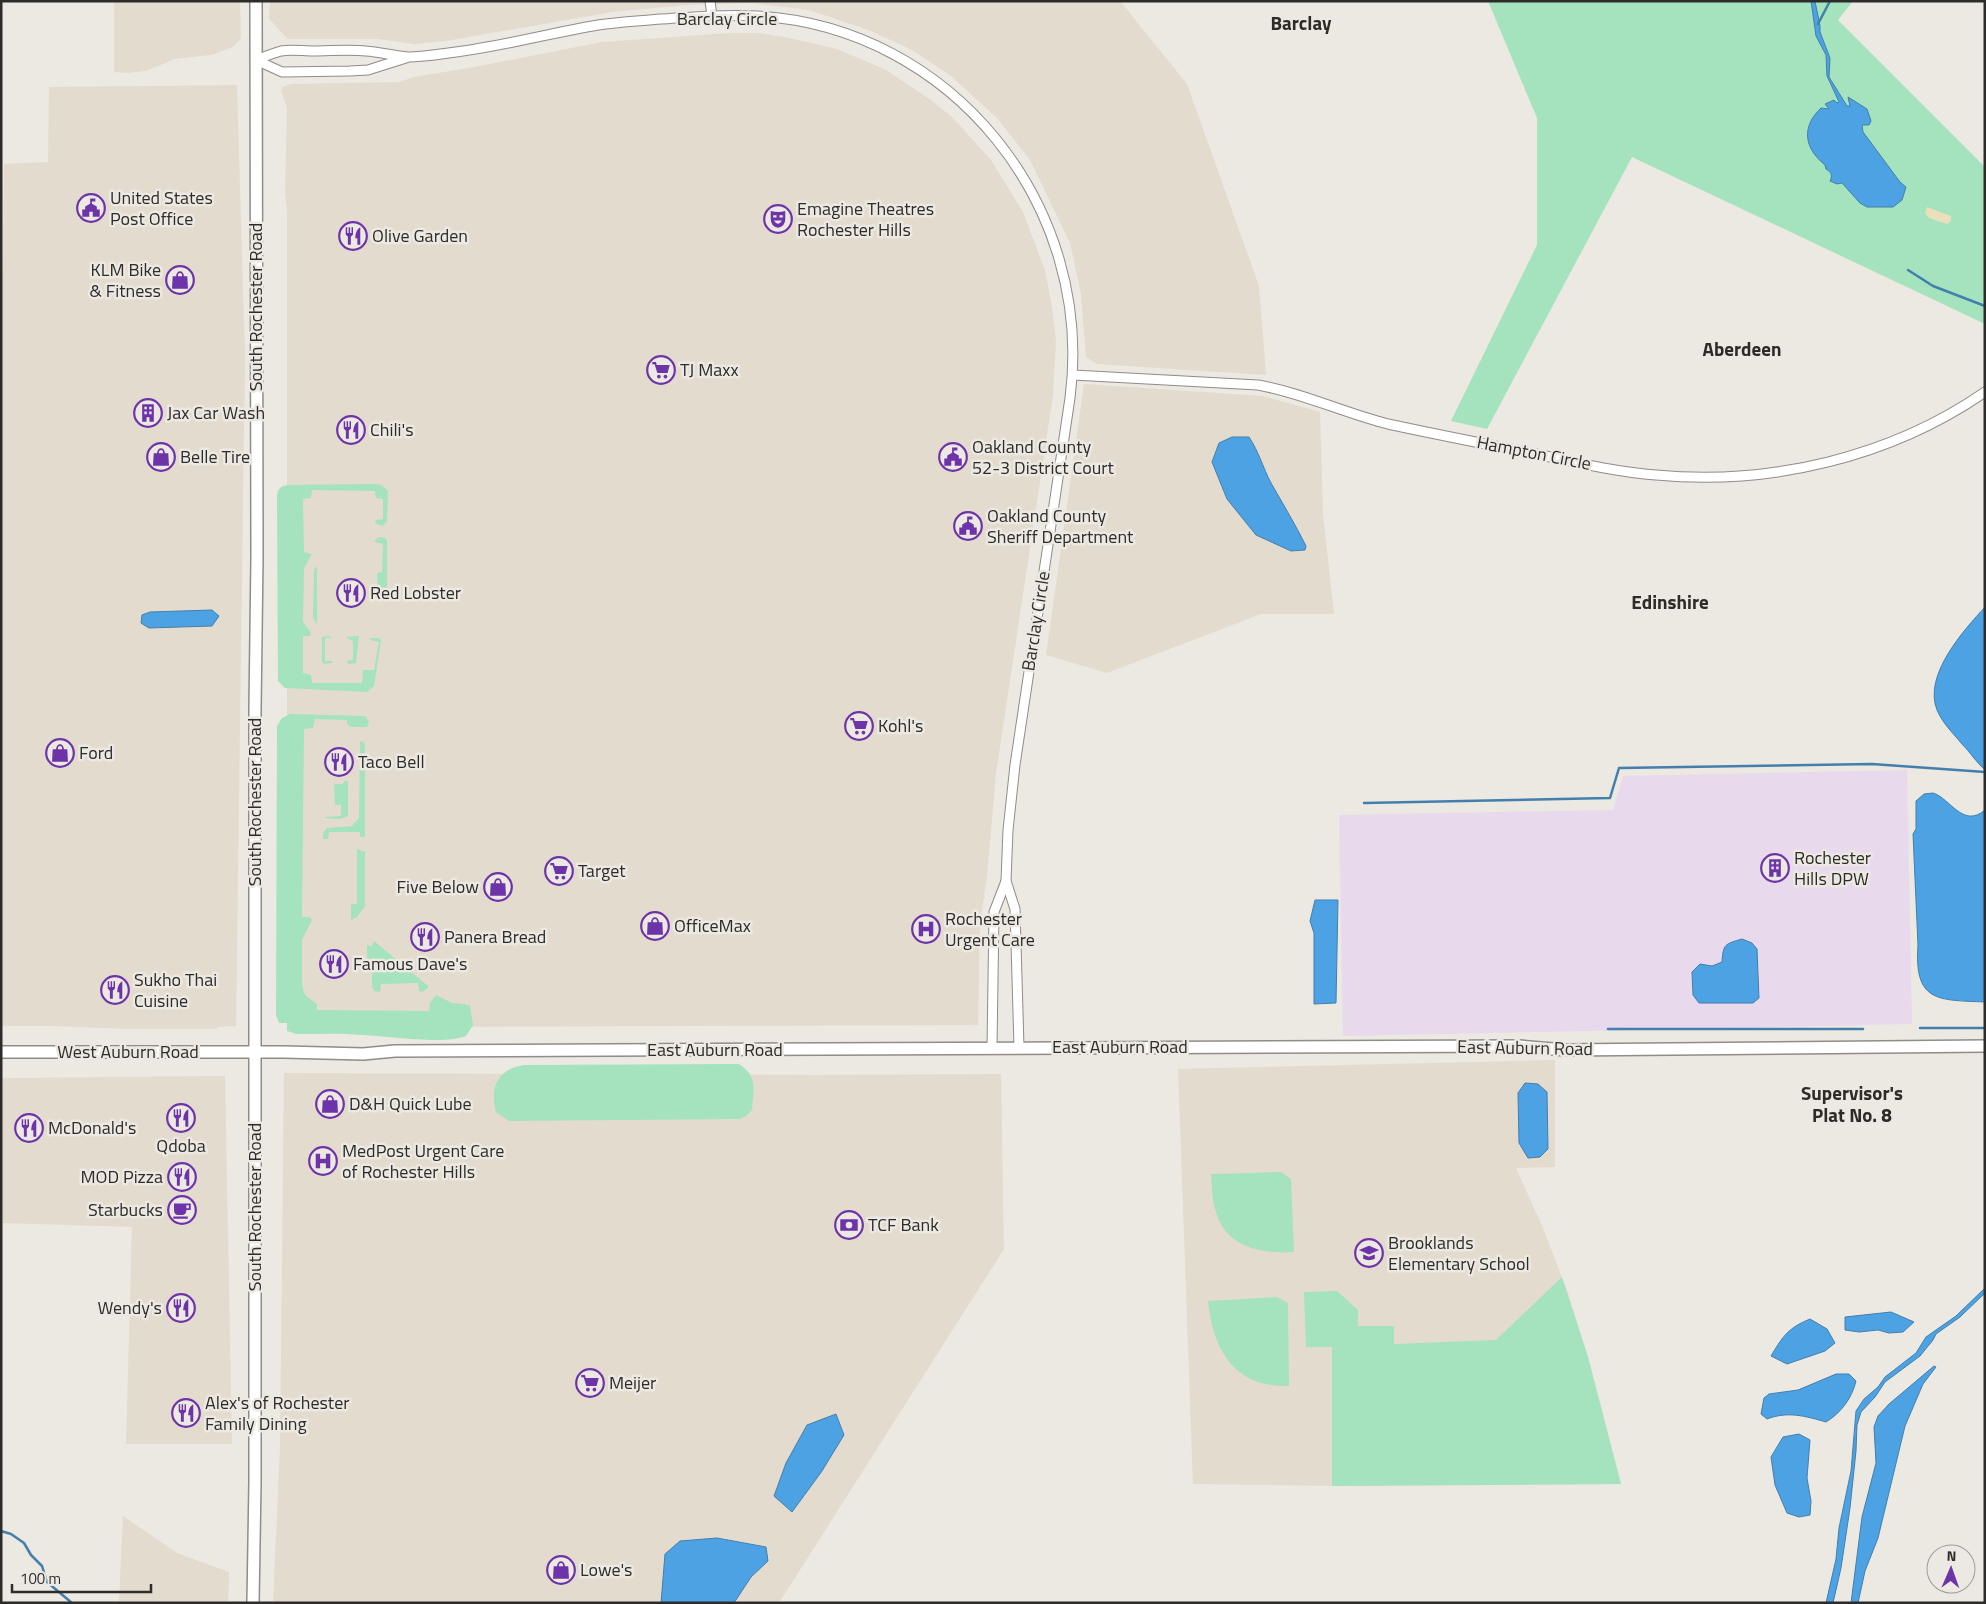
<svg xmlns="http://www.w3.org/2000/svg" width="1986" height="1604" viewBox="0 0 1986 1604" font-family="'Titillium Web',sans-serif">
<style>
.built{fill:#e4dbcf}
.industrial{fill:#e8d9ec}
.green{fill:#a4e3bd}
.sand{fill:#e9dfba}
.water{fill:#4da2e4;stroke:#437fac}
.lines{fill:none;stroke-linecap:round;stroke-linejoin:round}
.stream{stroke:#437fac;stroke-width:2.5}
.minor-casing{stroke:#908c87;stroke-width:11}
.major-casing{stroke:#908c87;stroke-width:14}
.minor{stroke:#fff;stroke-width:9}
.major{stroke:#fff;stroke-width:11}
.labels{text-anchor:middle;stroke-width:5;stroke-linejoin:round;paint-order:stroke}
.street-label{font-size:18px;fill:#2d2c2a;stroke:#ece8e2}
.poi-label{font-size:18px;fill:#2d2c2a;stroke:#ece8e2;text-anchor:start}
.neighbourhood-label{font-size:19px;font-weight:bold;fill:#2e2b27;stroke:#ece8e2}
</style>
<rect width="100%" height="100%" fill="#ece8e2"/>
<!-- built -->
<g class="built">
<path d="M114,1h126l1,37 -8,9 -22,8 -36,4 -29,12 -18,2 -14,-1z"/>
<path d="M270,1h850l67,83 72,202 7,89 -169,-11 -11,-7 -5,-63 -11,-51 -40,-83 -33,-42 -46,-42 -39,-26 -41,-19 -62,-21 -57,-7 -66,2 -74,7 -166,29 -32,3 -36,-5h-90l-19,-20z"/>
<path d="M730,33h28l27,4 52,12 49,21 45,30 21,17 39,43 32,52 22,58 7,37 4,34 -3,54 -57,379 -9,102 -7,48 -2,101 -553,2 -138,-6v-811l-2,-16 2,-86 -6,-17 1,-4 9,-3 109,-2 13,-5 56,-9 133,-26z"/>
<path d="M237,85l8,271 -9,670 -18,1 -2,2h-82l-85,-3h-48v-755h2l1,-107 44,-2 1,-75z"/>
<path d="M1084,384l179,12 57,16 3,102 11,100h-73l-154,59 -61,-18z"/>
<path d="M1555,1060v107l-39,1 27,60 25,65 20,64 33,127 -283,2 -145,-2 -15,-415z"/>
<path d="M284,1073l535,2 182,-1 3,175 -225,354h-506l7,-154z"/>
<path d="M225,1076l7,368h-106l6,-217 -131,-4v-145z"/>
<path d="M123,1516l54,37 52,19 -1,31h-109z"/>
</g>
<!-- industrial -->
<path class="industrial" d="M1907,770l5,254 -569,12 -4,-221 274,-5 10,-34z"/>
<!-- green -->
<g class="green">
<path d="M1488,1h365l-15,19 147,147v157l-353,-167 -145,272 -36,-8 86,-176v-127z"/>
<path d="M376,484l5,1 7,6 -1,31 -5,4 -7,-3 1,-3 7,-1v-20l-7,-1 -1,-7 -63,-1 -1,8 -8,1 1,53 8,2 -8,14 -1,54 8,11 -1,3h-7v37l8,2 1,8h50l1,-13h11l5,-28 -9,-2v-2h9l2,2 -7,46 -7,6 -82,-4 -7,-7 -1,-183c0,-8 3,-13 12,-13z"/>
<path d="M379,537l7,1 1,3v56l-3,4 -6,-2 -1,-26 5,-1 1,-28 -8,-2v-2z"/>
<path d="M317,566v58l-4,-6 1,-48z"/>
<path d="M329,636l3,2h-7v23h7v2l-8,1 -2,-2v-25z"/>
<path d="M359,636l-3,27 -8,1 -1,-3 6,-1v-19l-8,-4z"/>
<path d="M290,714l73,2 3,1 3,5 -2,5h-16l-4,-3v-4l-32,-1 -2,9 -9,1 -2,188h8l2,3 -10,20v46l3,9 12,9v6l112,1 1,-8 6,-8 16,8 12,1 6,2 3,19 -7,11c-21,9 -79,0 -103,-1 -22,-2 -44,-1 -66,-1l-10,-3v-8h-8l-3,-8 1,-289 5,-8z"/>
<path d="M360,741l4,1 1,3v92h-5v-5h-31l-1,7h-5v-6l4,-5 25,-2 7,-8z"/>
<path d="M344,781h4v35l-8,3 -15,-1v-1l16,-1v-11h-6l-1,-21h9z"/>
<path d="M357,849l8,3v54l-8,11 -6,3v-16h6z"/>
<path d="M374,941l54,45v2l-6,4 -3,-1 -1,-8 -37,1 -1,8 -5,-1 -3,-3v-16l-5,-1v-26l5,1z"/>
<path d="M739,1064c20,13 14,26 13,46l-6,6 -6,3 -231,2 -13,-9c-7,-25 2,-43 28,-47z"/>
<path d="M1281,1172l10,7 3,73c-27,2 -63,-3 -75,-32 -7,-14 -7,-31 -8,-46z"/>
<path d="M1562,1277l26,80 33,127 -289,2v-139h-26l-2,-55 33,-1 21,19v16h36v18l102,-4z"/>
<path d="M1277,1297l11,6 1,83c-54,2 -76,-35 -81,-85z"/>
</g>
<!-- sand -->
<path class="sand" d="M1927,207l24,9v5l-4,3 -18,-6 -4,-5z"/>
<!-- water -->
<g class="water">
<path d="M1811,1h4l5,25v6l10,26 -1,19 18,29h3l-2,-9 19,12 4,12 -2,4h-7l1,7 37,50 6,5 -4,13 -9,7h-26l-7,-4 -18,-20 -5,1 -7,-3c3,-6 1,-9 -4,-12l-1,-4c-21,-17 -24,-38 -4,-57l8,1 -4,-5 9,-4 3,3 2,-1 -12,-26 -1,-21 -10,-19z"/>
<path d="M1232,437h17c10,15 14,31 22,46 12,21 24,41 35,63l-1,4 -14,1 -35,-16 -29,-36 -15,-37 7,-19z"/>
<path d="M1985,607v163c-9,-8 -15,-18 -23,-26 -9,-11 -19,-20 -25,-34 -14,-35 27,-80 48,-103z"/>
<path d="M212,610l7,6 -7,10 -63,2 -8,-5 1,-8 8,-3z"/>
<path d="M1933,793c17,5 30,36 52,17v192c-48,-2 -71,0 -67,-57l-5,-111 3,-5v-28l8,-7z"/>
<path d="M1315,900h23l-2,103 -22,1v-71l-4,-12z"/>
<path d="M1742,939l10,4 5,6 2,49 -6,5h-54l-6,-8 -1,-23 8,-8 12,2 10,-4c1,-18 3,-18 20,-23z"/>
<path d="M1525,1083l13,1 9,8 1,57 -8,8 -12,1 -9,-15 -1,-50z"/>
<path d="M1985,1288v5l-25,24 -24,17 -3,6 -13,16 -35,26 -10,15 -14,15 -4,13 -1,26 -6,57 -9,60 -8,35h-7l10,-44 3,-31 12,-57 5,-60 8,-12 14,-12 7,-10 31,-24 10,-16 30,-21z"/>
<path d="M1891,1312l23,10 -11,10 -14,1 -11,-3 -19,2 -14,-2v-13z"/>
<path d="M1810,1319l17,10 8,14 -10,8 -38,13 -16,-8c12,-20 17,-28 39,-37z"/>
<path d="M1934,1366l2,1 -13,17 -18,42 -27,112 -13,33 -7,32h-7l11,-86 14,-54 -2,-36 4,-11 11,-12z"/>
<path d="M1836,1374h13l7,7c-4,17 -15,32 -30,41 -21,-6 -38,-11 -59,-3l-6,-5 3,-16 5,-4 29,-4z"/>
<path d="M836,1414l8,21 -22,36 -30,41 -18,-16 12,-33 21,-38z"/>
<path d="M1799,1434l11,6 -3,38 4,23 -1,14 -11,2 -12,-4 -12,-28 -4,-28 12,-20z"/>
<path d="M717,1538l49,9 2,14 -17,16 -17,26h-73l4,-49 15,-13z"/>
</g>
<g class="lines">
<!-- stream -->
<g class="stream">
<path d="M1818,24l12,-23"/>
<path d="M1908,270l25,16 52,20"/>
<path d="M1364,803l246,-5 9,-30 253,-4 113,8"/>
<path d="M1920,1028h65"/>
<path d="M1608,1029h255"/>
<path d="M1,1531l10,3 13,9 7,12 11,11 5,16 25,21"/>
</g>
<defs>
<g id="minor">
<path d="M710,1l2,15"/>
<path d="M256,60c8,-3 17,-7 25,-9 10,-2 22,0 32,0 17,0 36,-2 53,0 14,1 28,5 42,6 16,0 33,-3 48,-5 48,-6 94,-19 142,-27 21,-3 42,-4 63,-6 32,-2 64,-5 96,-3 195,11 338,190 313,382l-55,367 -7,65 -2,51 -12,31 -2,136"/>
<path d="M256,60l26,12 68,-1 18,-1 38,-12"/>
<path d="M1073,375l185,10c45,8 86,28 130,39 51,11 102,21 153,31 38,8 76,17 115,20 114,11 235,-18 329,-83"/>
<path d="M1006,881l9,28 4,138"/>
</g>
<g id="major">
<path d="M1,1052h283l79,2 32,-3 1124,-5 46,4 420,-4"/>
<path d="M253,1603l2,-121v-774l2,-150 -1,-557"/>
</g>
</defs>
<!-- minor casing -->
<use href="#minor" class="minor-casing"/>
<!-- major casing -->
<use href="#major" class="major-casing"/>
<!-- minor -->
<use href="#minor" class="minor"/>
<!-- major -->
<use href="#major" class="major"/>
</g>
<!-- icons -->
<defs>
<symbol id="civic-ring" viewBox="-11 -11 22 22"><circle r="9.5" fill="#ece8e2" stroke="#6d33a9" stroke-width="1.5"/><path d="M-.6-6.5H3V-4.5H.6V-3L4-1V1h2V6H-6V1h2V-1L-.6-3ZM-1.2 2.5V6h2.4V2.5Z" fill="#6d33a9"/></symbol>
<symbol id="theatre-ring" viewBox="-11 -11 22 22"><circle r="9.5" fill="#ece8e2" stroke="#6d33a9" stroke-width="1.5"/><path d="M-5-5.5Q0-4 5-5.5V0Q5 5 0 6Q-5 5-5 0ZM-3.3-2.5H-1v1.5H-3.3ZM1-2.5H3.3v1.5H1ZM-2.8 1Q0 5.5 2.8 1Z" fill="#6d33a9"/></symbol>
<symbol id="restaurant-ring" viewBox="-11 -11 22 22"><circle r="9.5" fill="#ece8e2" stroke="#6d33a9" stroke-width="1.5"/><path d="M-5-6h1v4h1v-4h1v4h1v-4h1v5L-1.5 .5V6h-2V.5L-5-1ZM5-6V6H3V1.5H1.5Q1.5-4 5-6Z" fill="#6d33a9"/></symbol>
<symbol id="shop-ring" viewBox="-11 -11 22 22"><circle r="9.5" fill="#ece8e2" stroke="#6d33a9" stroke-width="1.5"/><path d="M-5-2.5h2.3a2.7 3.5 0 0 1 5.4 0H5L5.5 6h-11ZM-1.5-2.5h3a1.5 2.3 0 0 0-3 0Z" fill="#6d33a9"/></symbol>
<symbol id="supermarket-ring" viewBox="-11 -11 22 22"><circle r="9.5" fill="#ece8e2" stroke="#6d33a9" stroke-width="1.5"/><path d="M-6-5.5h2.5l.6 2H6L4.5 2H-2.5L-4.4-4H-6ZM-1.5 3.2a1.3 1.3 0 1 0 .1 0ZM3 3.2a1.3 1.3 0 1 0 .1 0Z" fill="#6d33a9"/></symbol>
<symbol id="building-ring" viewBox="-11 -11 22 22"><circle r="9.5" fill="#ece8e2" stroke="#6d33a9" stroke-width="1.5"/><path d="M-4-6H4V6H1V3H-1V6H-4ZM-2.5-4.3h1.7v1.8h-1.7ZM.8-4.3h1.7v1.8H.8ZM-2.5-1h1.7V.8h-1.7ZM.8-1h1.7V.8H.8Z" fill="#6d33a9"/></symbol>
<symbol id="hospital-ring" viewBox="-11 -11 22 22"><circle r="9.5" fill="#ece8e2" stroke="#6d33a9" stroke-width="1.5"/><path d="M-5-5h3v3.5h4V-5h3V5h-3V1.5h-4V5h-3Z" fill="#6d33a9"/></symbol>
<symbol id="cafe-ring" viewBox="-11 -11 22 22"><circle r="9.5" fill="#ece8e2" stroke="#6d33a9" stroke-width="1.5"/><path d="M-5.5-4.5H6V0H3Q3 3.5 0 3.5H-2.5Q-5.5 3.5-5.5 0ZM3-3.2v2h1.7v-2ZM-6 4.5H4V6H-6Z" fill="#6d33a9"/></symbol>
<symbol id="bank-ring" viewBox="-11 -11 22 22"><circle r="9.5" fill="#ece8e2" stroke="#6d33a9" stroke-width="1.5"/><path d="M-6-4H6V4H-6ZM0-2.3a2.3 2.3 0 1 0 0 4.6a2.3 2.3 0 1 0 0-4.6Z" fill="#6d33a9"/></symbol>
<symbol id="school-ring" viewBox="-11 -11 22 22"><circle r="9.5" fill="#ece8e2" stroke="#6d33a9" stroke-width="1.5"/><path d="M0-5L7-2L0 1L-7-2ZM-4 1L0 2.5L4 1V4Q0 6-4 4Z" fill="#6d33a9"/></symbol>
</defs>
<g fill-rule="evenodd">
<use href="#civic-ring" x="75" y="192" width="32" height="32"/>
<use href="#theatre-ring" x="762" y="203" width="32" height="32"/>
<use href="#restaurant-ring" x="337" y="220" width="32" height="32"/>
<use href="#shop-ring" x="164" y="264" width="32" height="32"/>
<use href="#supermarket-ring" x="645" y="354" width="32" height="32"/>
<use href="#building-ring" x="132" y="397" width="32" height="32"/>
<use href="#restaurant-ring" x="335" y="414" width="32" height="32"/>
<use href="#shop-ring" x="145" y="441" width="32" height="32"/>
<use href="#civic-ring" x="937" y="441" width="32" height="32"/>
<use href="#civic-ring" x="952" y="510" width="32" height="32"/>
<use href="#restaurant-ring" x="335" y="577" width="32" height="32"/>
<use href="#supermarket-ring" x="843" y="710" width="32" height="32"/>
<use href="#shop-ring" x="44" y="737" width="32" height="32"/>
<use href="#restaurant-ring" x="323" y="746" width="32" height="32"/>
<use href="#building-ring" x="1759" y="852" width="32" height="32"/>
<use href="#supermarket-ring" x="543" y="855" width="32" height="32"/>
<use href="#shop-ring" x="482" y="871" width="32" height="32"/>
<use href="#shop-ring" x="639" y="910" width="32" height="32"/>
<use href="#hospital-ring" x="910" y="913" width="32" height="32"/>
<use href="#restaurant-ring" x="409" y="921" width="32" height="32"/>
<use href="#restaurant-ring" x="318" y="948" width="32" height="32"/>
<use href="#restaurant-ring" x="99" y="974" width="32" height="32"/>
<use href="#shop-ring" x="314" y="1088" width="32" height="32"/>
<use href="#restaurant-ring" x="165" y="1102" width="32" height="32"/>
<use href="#restaurant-ring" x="13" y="1112" width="32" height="32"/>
<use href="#hospital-ring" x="307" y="1145" width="32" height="32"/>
<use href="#restaurant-ring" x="166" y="1161" width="32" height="32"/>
<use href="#cafe-ring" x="166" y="1194" width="32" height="32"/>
<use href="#bank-ring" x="833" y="1209" width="32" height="32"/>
<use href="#school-ring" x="1353" y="1237" width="32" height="32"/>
<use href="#restaurant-ring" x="165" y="1292" width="32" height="32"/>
<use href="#supermarket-ring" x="574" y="1367" width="32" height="32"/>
<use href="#restaurant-ring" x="170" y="1397" width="32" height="32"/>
<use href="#shop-ring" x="545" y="1554" width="32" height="32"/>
</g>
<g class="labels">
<!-- street labels -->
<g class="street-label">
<text x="727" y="25">Barclay Circle</text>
<text transform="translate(256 307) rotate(-90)" y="6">South Rochester Road</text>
<text transform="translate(1534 453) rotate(11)" y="6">Hampton Circle</text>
<text transform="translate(1036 621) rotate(-81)" y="6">Barclay Circle</text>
<text transform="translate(255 802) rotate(-90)" y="6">South Rochester Road</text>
<text x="1120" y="1053">East Auburn Road</text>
<text transform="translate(1525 1048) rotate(1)" y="6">East Auburn Road</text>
<text x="715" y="1056">East Auburn Road</text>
<text x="128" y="1058">West Auburn Road</text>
<text transform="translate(255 1207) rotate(-90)" y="6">South Rochester Road</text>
</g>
<!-- poi labels -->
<g class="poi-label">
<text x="110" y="204">United States<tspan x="110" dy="21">Post Office</tspan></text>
<text x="797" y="215">Emagine Theatres<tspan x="797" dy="21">Rochester Hills</tspan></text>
<text x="372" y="242">Olive Garden</text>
<text x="161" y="276" text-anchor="end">KLM Bike<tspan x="161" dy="21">&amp; Fitness</tspan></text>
<text x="680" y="376">TJ Maxx</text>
<text x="167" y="419">Jax Car Wash</text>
<text x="370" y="436">Chili's</text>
<text x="972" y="453">Oakland County<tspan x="972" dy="21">52-3 District Court</tspan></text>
<text x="180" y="463">Belle Tire</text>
<text x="987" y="522">Oakland County<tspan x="987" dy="21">Sheriff Department</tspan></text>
<text x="370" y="599">Red Lobster</text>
<text x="878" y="732">Kohl's</text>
<text x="79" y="759">Ford</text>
<text x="358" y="768">Taco Bell</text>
<text x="1794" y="864">Rochester<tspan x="1794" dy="21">Hills DPW</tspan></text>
<text x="578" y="877">Target</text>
<text x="479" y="893" text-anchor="end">Five Below</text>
<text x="945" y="925">Rochester<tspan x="945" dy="21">Urgent Care</tspan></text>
<text x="674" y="932">OfficeMax</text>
<text x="444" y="943">Panera Bread</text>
<text x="353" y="970">Famous Dave's</text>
<text x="134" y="986">Sukho Thai<tspan x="134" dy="21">Cuisine</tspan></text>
<text x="349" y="1110">D&amp;H Quick Lube</text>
<text x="48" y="1134">McDonald's</text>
<text x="181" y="1152" text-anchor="middle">Qdoba</text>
<text x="342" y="1157">MedPost Urgent Care<tspan x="342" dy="21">of Rochester Hills</tspan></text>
<text x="163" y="1183" text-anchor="end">MOD Pizza</text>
<text x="163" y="1216" text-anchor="end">Starbucks</text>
<text x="868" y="1231">TCF Bank</text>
<text x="1388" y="1249">Brooklands<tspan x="1388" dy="21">Elementary School</tspan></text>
<text x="162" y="1314" text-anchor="end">Wendy's</text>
<text x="609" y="1389">Meijer</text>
<text x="205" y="1409">Alex's of Rochester<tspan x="205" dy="21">Family Dining</tspan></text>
<text x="580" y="1576">Lowe's</text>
</g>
<!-- neighbourhood labels -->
<g class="neighbourhood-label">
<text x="1301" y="30">Barclay</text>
<text x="1742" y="356">Aberdeen</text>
<text x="1670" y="609">Edinshire</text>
<text x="1852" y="1100">Supervisor's<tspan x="1852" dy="22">Plat No. 8</tspan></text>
</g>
</g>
<!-- border -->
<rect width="1986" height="1604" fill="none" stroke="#2d2c2a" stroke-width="5"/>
<!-- north arrow -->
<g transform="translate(1951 1569) rotate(2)"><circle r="24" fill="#ece8e2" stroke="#a09d98"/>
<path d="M0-4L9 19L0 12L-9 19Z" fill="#6d33a9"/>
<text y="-8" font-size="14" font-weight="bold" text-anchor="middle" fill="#2d2c2a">N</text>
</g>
<!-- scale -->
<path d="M12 1584v8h139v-8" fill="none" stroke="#2d2c2a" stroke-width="2.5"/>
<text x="20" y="1584" font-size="15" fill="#2d2c2a" stroke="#ece8e2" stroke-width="4" paint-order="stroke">100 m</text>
</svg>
